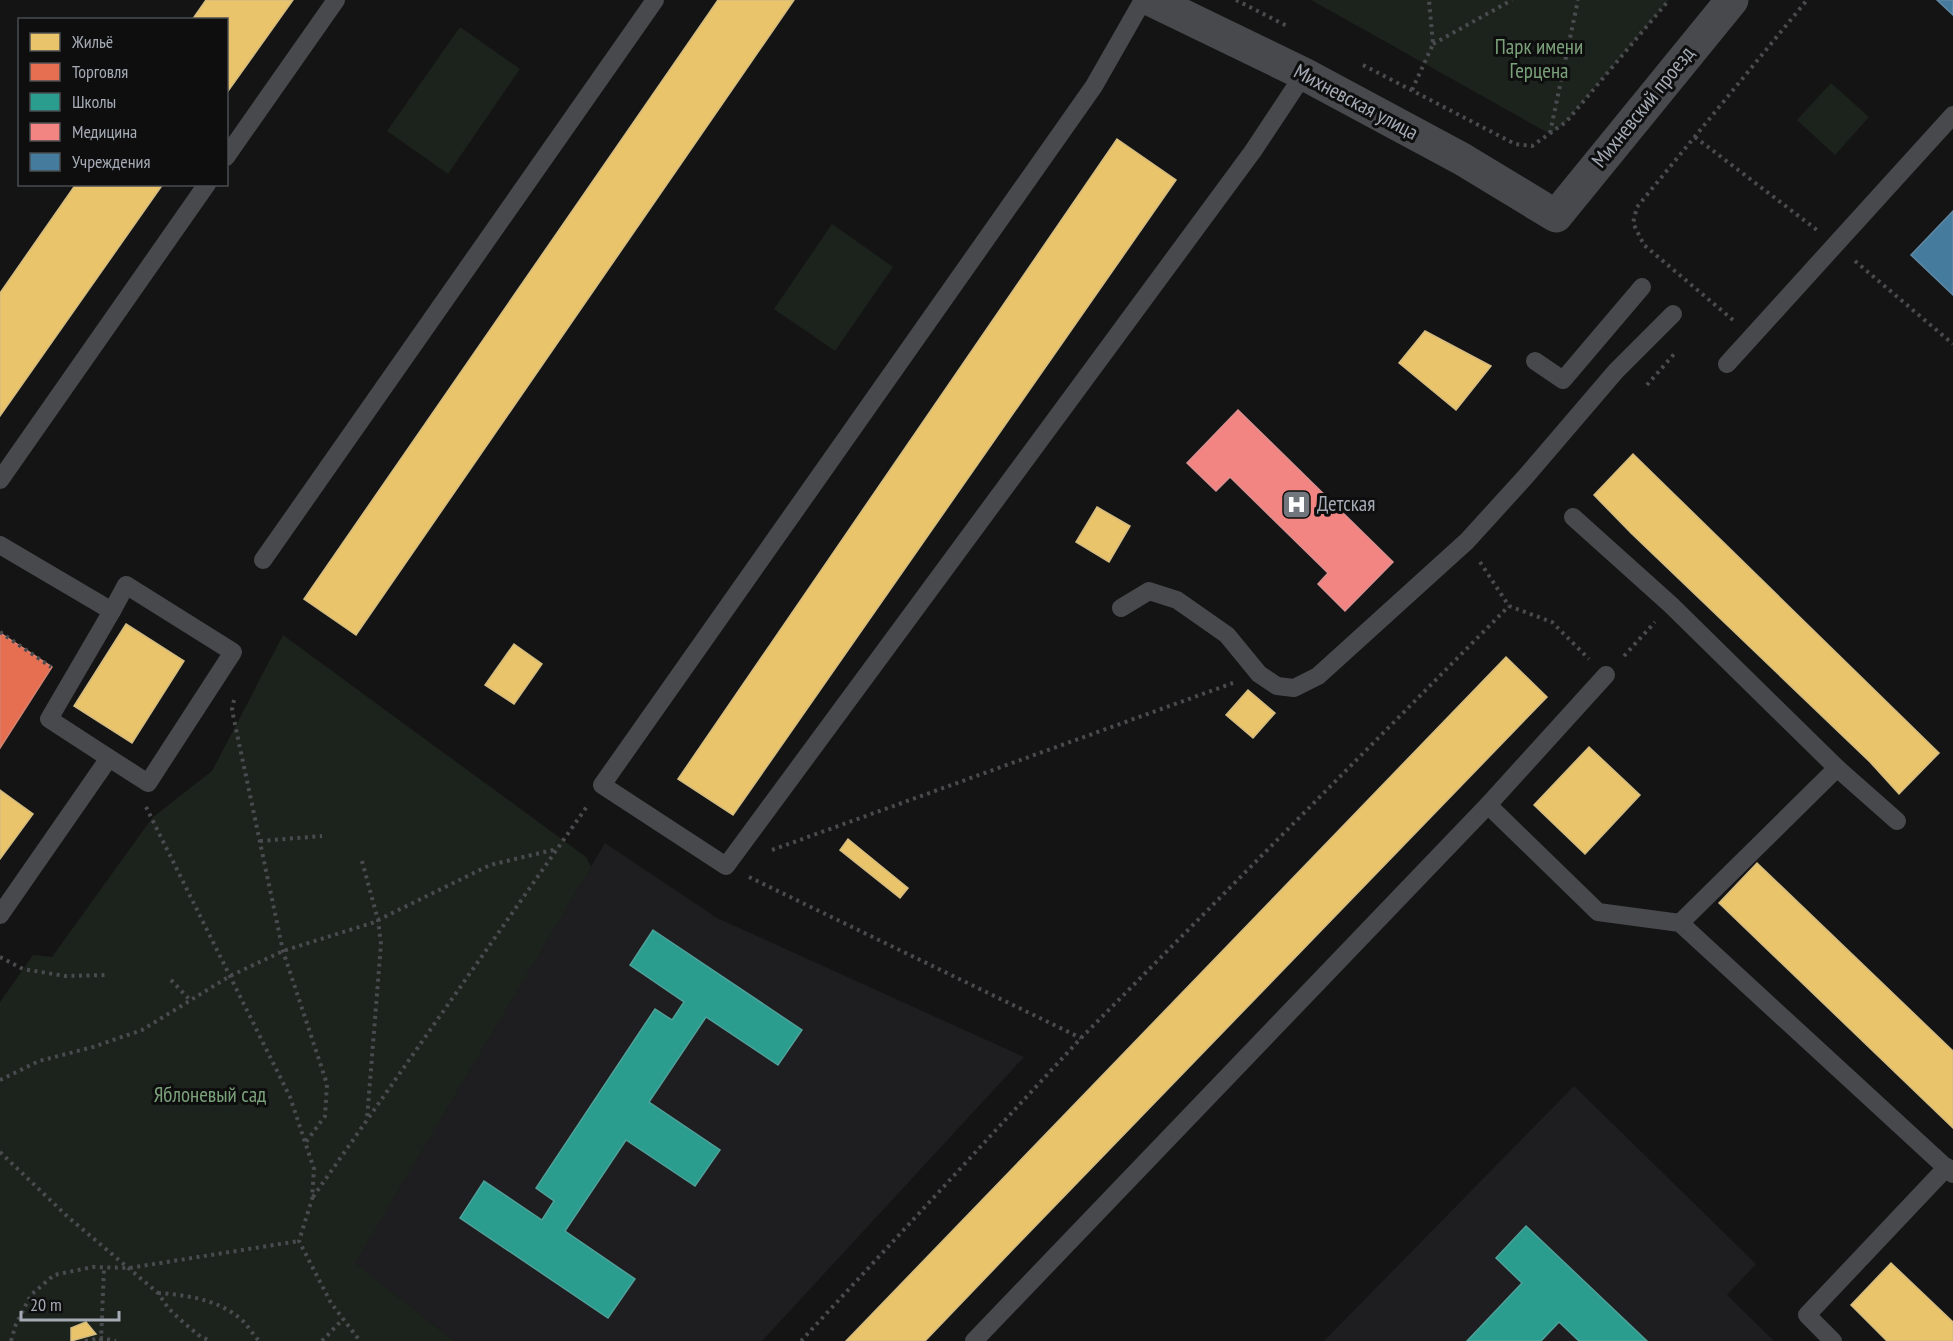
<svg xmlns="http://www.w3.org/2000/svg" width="1953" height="1341" viewBox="0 0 1953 1341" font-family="'PT Sans Narrow',sans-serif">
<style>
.built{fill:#1e1e20}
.green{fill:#1c221c}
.homes{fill:#e9c46a;stroke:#d4bc80;stroke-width:1.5}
.shops{fill:#e76f51;stroke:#d3816f;stroke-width:1.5}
.schools{fill:#2a9d8f;stroke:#4fa19a;stroke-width:1.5}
.health{fill:#f28482;stroke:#db9091;stroke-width:1.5}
.public{fill:#457b9d;stroke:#6289a4;stroke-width:1.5}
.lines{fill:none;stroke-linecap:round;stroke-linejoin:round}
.path{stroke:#4a4b4f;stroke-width:4;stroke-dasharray:3 4.5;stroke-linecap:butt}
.service{stroke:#48494d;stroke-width:18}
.minor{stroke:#48494d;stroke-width:33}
.labels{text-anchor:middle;stroke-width:6;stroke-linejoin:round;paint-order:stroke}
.park-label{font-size:21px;fill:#7ba17a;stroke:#0e0e0f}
.street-label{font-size:21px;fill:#a4abb5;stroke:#0e0e0f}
.poi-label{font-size:21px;fill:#a4abb5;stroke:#0e0e0f;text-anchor:start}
</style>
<rect width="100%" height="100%" fill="#141414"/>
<!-- built -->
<g class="built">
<path d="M605,843l112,75 307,139 -262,284h-308l-100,-78z"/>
<path d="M1574,1086l182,178 -29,31 47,46h-450z"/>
</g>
<!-- green -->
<g class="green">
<path d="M1311,0h358l-103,122 -16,12z"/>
<path d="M460,27l60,42 -72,105 -61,-43z"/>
<path d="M1831,83l38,34 -34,38 -38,-35z"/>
<path d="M832,224l61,43 -58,84 -61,-42z"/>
<path d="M283,635l303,222 5,10 -236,396 99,78h-454v-339l33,-47 19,2 100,-139 60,-47z"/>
</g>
<!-- homes -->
<g class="homes">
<path d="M206,0h87l-67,94v-74h-34z"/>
<path d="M718,0h76l-438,635 -52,-36z"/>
<path d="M1117,139l59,41 -443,635 -55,-36z"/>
<path d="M76,184h87l-163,232v-123z"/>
<path d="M1425,331l66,35 -35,44 -57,-47z"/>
<path d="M1633,454l306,299 -40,41 -29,-32 -239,-229 -37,-38z"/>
<path d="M1097,507l33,19 -21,36 -33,-20z"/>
<path d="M126,624l58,37 -52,82 -58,-37z"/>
<path d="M514,644l28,20 -28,40 -29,-19z"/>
<path d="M1506,657l41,40 -529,547 -93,97h-79z"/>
<path d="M1248,690l27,23 -22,25 -27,-23z"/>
<path d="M1589,747l51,48 -55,59 -51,-49z"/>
<path d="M0,790l33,24 -33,45z"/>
<path d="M848,839l60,49 -8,10 -60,-48z"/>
<path d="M1757,863l196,188v77l-234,-225z"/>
<path d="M1891,1263l62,59v19h-66l-36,-36z"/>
<path d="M86,1322l10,12 -25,7v-13z"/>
</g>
<!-- shops -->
<path class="shops" d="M0,633l52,34 -52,81z"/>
<!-- schools -->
<g class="schools">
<path d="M653,930l149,100 -24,35 -72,-48 -57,85 71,48 -25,36 -69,-46 -61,91 70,48 -27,39 -148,-100 24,-37 58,39 12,-19 -18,-13 119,-179 17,11 12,-18 -54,-37z"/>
<path d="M1526,1226l121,115h-68l-20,-19 -18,19h-74l55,-58 -26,-25z"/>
</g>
<!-- health -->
<path class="health" d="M1238,410l155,152 -48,49 -27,-27 10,-11 -98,-96 -14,14 -29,-28z"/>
<!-- public -->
<g class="public">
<path d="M1937,0h16v15z"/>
<path d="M1953,211v84l-42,-40z"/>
</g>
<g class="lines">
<!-- path -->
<g class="path">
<path d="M1236,0l51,26"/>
<path d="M1433,44l79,-44"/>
<path d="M1363,65l152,79 17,2 34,-24 103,-122"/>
<path d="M1412,90l21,-46 -4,-44"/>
<path d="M1550,133l28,-133"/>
<path d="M1695,137l122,93"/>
<path d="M1855,261l98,83"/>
<path d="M1733,320l-89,-75 -11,-22 4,-16 170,-207"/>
<path d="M1647,385l28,-32"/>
<path d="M1480,562l29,44 43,16 37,37"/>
<path d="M0,632l51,35"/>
<path d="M1624,656l31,-34"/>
<path d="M234,700l-2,10 51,241 44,133 -2,32 -19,26"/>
<path d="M146,807l144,290 24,72 -2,30 -13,42 32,62 29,38"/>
<path d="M260,841l62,-5"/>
<path d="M772,850l461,-167"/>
<path d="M362,861l16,59 3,24 -14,175"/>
<path d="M749,877l332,161"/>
<path d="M0,957l23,12 42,7 42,-1"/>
<path d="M171,980l19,20"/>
<path d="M0,1080l39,-19 54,-14 49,-17 88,-54 53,-25 89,-28 118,-58 67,-16"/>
<path d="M0,1152l68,65 90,76 11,16 15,14 17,14 10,4"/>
<path d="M313,1197l275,-392"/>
<path d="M158,1293c30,2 63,7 86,29 5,6 10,13 15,19"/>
<path d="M11,1341l5,-17 15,-29 23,-20 39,-8 36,1 170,-27"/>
<path d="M85,1341l17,-3 14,3"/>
<path d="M101,1341l3,-73"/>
<path d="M322,1341l21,-22"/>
<path d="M801,1341l280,-303 428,-432"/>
</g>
<!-- service -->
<g class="service">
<path d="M1143,0l-49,86 -492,699 124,81 527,-715 51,-77"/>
<path d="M226,157l110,-157"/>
<path d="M1535,361l28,19 79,-93"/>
<path d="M1727,364l226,-249"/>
<path d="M0,480l207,-296"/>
<path d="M1573,517l98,88 166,163"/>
<path d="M0,545l112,66 -63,108 60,39 -109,157"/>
<path d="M263,560l392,-560"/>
<path d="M1121,608l28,-17 28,9 50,35 32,39 18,12 17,2 24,-12 149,-135 60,-66 89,-104 57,-57"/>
<path d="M109,758l39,25 85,-131 -107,-67 -14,26"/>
<path d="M1488,805l110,107 82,11 273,251"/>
<path d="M1680,923l157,-155 60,53"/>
<path d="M974,1341l514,-536 118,-130"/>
<path d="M1833,1341l-26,-26 140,-148"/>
</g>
<!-- minor -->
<path class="minor" d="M1151,0l153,74 158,85 94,57 176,-216"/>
</g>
<!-- icons -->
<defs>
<symbol id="hospital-square" viewBox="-11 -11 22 22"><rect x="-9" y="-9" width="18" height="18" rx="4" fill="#72767d" stroke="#0e0e0f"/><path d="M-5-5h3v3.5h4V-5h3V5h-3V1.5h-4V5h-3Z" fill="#fff"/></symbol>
</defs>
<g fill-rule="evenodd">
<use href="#hospital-square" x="1280" y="488" width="33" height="33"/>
</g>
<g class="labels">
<!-- park labels -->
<g class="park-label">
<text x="1539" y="54">Парк имени<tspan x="1539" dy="24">Герцена</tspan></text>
<text x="210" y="1102">Яблоневый сад</text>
</g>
<!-- street labels -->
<g class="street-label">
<text transform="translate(1356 102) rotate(28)" y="7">Михневская улица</text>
<text transform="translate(1643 107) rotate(-51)" y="7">Михневский проезд</text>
</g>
<!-- poi labels -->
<g class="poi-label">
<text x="1317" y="511">Детская</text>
</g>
</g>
<!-- legend -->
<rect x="18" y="18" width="210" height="168" fill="#0e0e0f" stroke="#4a4d51" stroke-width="1.5"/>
<rect x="30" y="33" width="30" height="18" fill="#e9c46a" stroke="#4a4d51" stroke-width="1.5"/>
<text x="72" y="48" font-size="18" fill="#a4abb5">Жильё</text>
<rect x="30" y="63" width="30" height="18" fill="#e76f51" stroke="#4a4d51" stroke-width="1.5"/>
<text x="72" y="78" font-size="18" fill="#a4abb5">Торговля</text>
<rect x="30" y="93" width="30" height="18" fill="#2a9d8f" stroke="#4a4d51" stroke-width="1.5"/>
<text x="72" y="108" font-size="18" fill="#a4abb5">Школы</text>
<rect x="30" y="123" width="30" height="18" fill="#f28482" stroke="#4a4d51" stroke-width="1.5"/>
<text x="72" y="138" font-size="18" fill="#a4abb5">Медицина</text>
<rect x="30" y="153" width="30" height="18" fill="#457b9d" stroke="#4a4d51" stroke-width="1.5"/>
<text x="72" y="168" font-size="18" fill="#a4abb5">Учреждения</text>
<!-- scale -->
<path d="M21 1311v9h98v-9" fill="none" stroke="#a4abb5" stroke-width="3"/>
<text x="30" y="1311" font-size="18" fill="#a4abb5" stroke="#0e0e0f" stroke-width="4.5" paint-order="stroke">20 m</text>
</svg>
